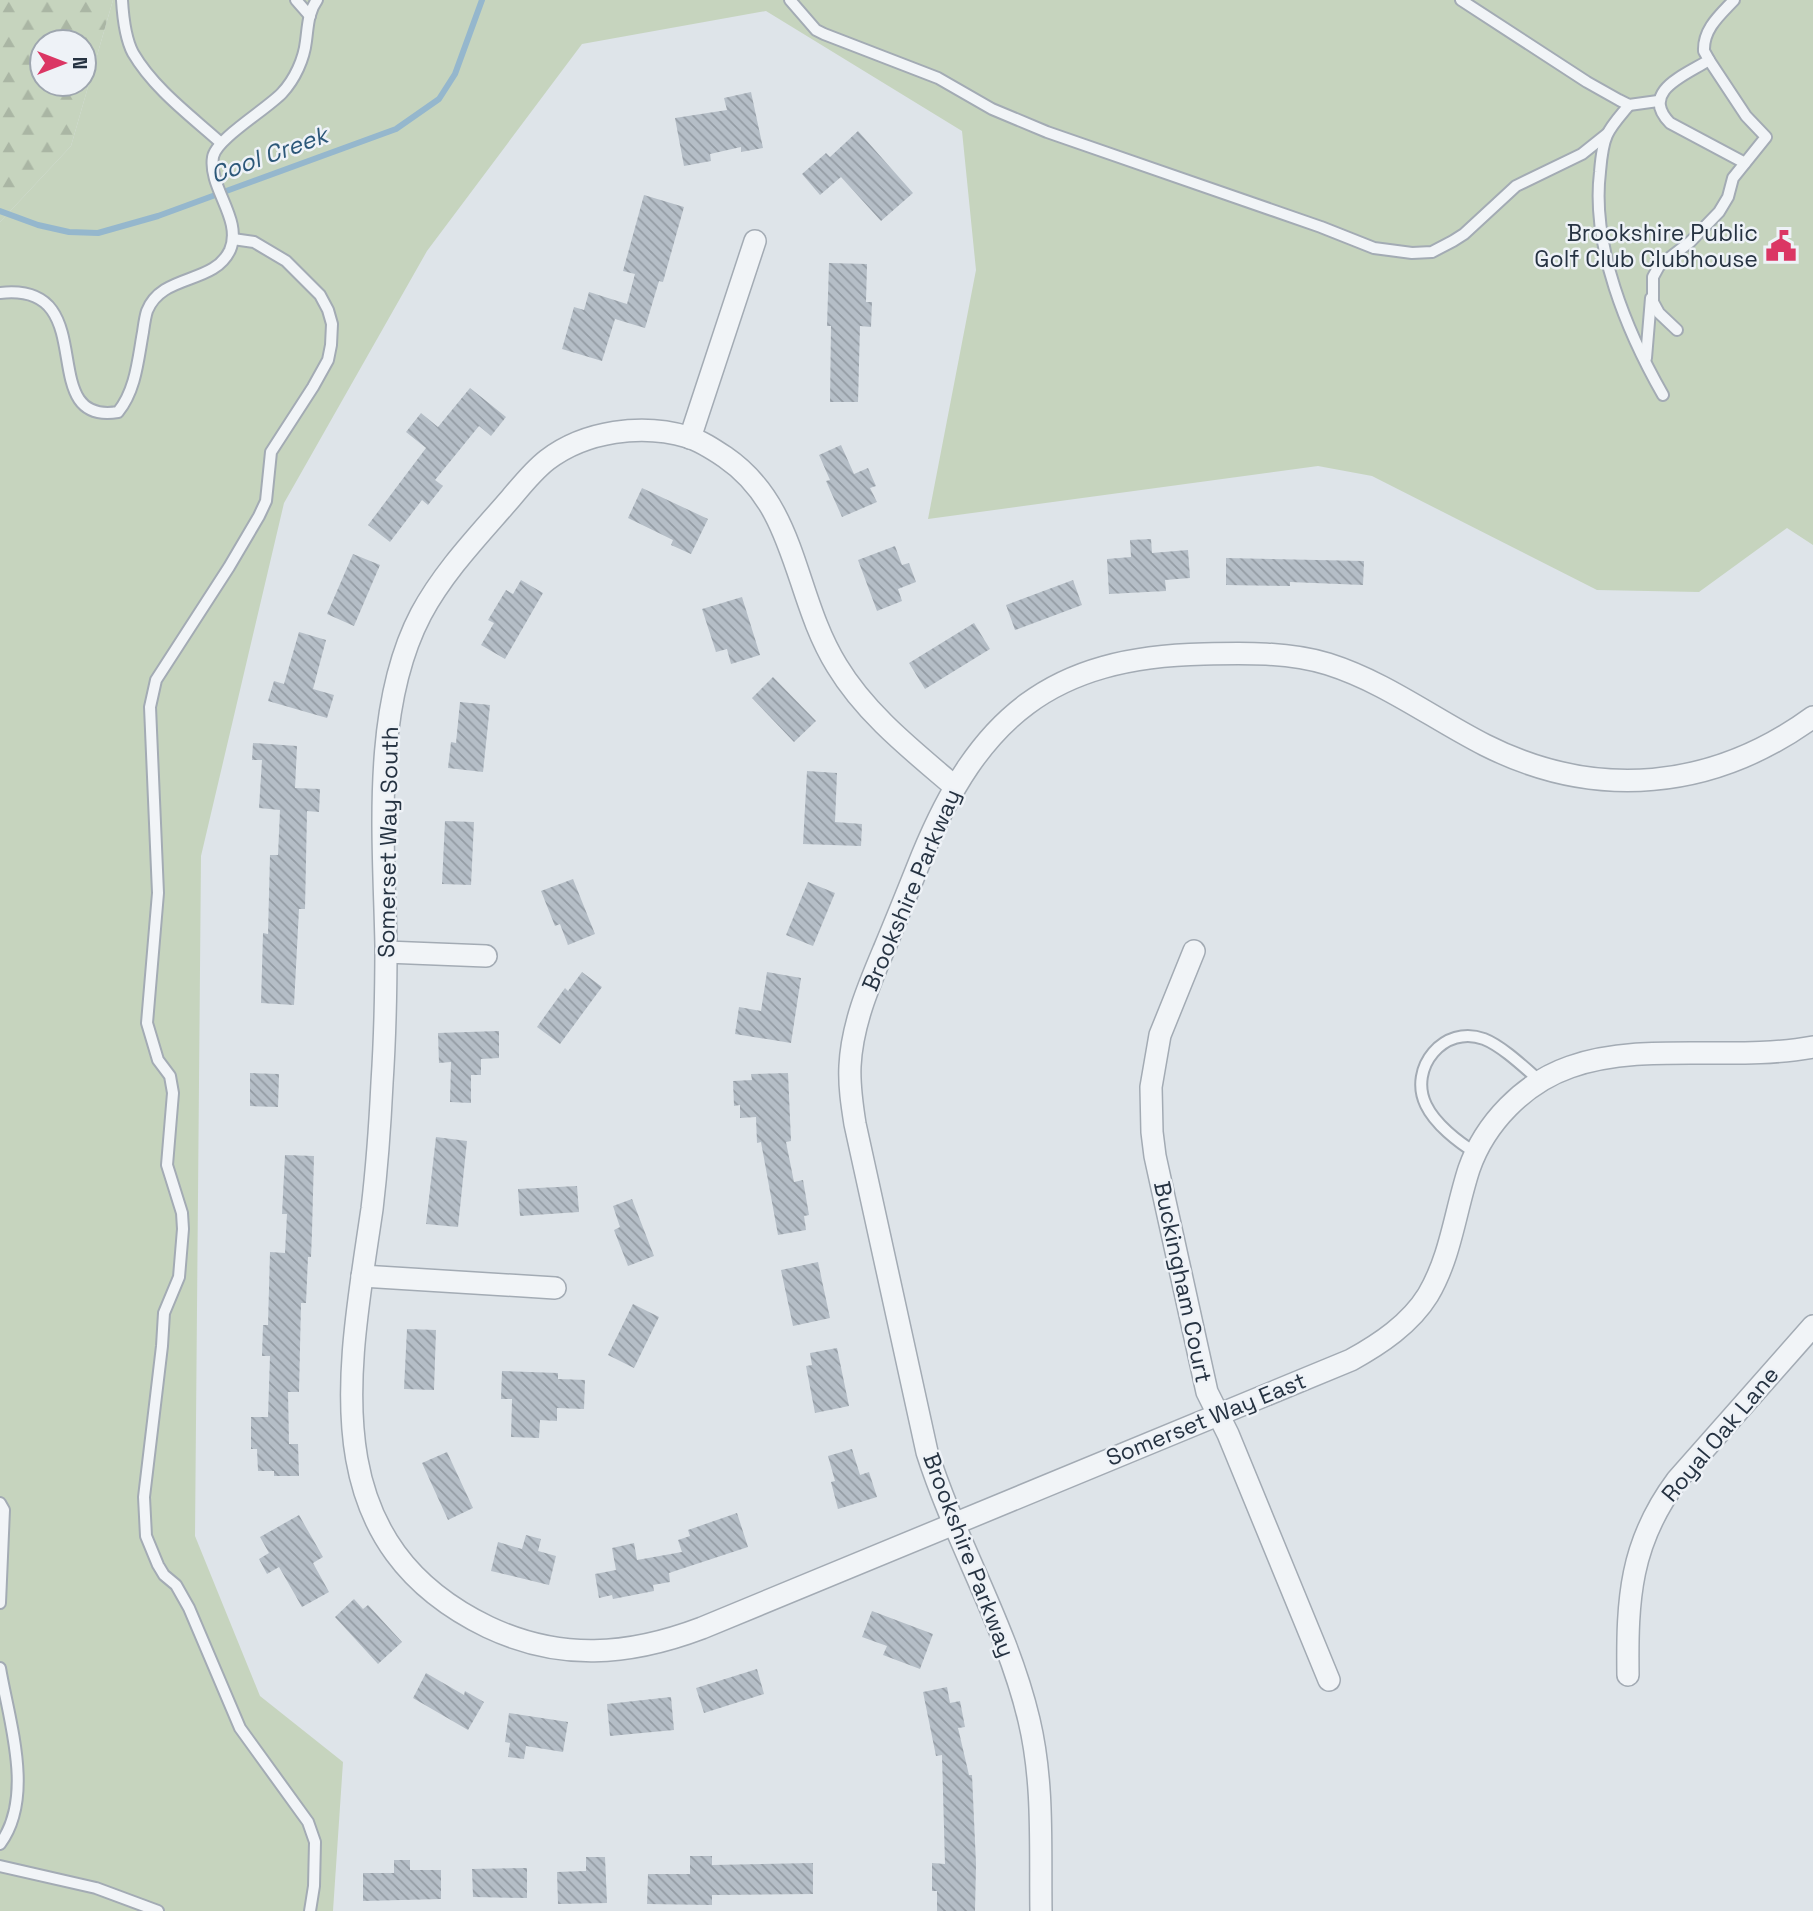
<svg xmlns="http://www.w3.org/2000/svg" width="1813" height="1911" viewBox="0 0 1813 1911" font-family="'Space Grotesk',sans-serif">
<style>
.grass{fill:#c6d4be}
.forest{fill:url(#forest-firs);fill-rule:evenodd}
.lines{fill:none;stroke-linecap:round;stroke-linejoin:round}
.stream{stroke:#95b7cd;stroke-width:6}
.building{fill:url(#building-back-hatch)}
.lane-casing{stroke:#a3abb4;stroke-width:14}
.street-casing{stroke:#a3abb4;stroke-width:24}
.lane{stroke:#f1f4f7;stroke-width:10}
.street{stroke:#f1f4f7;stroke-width:21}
.labels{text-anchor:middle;stroke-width:5;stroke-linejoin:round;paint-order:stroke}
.poi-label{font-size:23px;fill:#263342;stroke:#eef2f7;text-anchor:end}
.street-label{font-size:23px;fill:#263342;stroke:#eef2f7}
.water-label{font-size:24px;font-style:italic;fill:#2c5879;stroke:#eef2f7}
</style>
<defs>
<pattern id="forest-firs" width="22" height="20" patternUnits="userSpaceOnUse" patternTransform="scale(1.75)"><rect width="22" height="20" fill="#c6d4be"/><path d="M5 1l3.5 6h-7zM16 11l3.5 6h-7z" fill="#aab6a4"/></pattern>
<pattern id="building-back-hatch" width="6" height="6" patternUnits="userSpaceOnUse" patternTransform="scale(1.75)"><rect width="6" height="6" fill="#b5bec7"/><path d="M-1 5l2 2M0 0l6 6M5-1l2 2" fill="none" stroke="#939ba3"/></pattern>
</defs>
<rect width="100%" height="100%" fill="#dee4e9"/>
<!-- grass -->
<path class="grass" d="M113,0h1700v545l-26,-17 -88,64 -102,-2 -225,-114 -54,-10 -390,53 48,-249 -14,-139 -196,-120 -184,33 -155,207 -143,252 -83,353 -6,680 65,160 83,66 -10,149h-333v-1689l71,-76z"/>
<!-- forest -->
<path class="forest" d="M0,0h113l-42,146 -71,76zM42,42h42v42h-42z"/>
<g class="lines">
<!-- stream -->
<path class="stream" d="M0,211l38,14 31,7 29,1 60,-17 238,-87 43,-30 16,-25 27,-74"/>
</g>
<!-- building -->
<g class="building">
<path d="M751,92l12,56 -22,4v-5l-31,7 1,7 -27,5 -9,-48 52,-8 -3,-12z"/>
<path d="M858,131l55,62 -32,28 -40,-44 -21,18 -18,-21 24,-21 4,4z"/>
<path d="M644,195l40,12 -21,75 -4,-1 -14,47 -30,-9 -13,42 -40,-12 12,-42 10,3 5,-18 38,12 8,-30 -12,-3z"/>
<path d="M829,263l38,1 -1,38h6l-1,25 -11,-1 -2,76h-28l1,-76h-4z"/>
<path d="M470,388l36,29 -15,19 -12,-10 -44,54 8,6 -15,19 -6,-5 -32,42 -22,-17 58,-77 -20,-16 15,-19 17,14z"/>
<path d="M841,445l13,29 14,-6 8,18 -6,2 7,14 -35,15 -16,-36 4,-1 -11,-25z"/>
<path d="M642,488l66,31 -17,35 -20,-9 2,-5 -45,-22z"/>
<path d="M1151,539l1,14 36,-3 2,28 -25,2 1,11 -57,3 -2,-35 24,-2 -1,-17z"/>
<path d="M895,546l7,19 7,-2 7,19 -18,7 4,12 -25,10 -19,-51z"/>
<path d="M353,554l27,11 -26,61 -27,-12z"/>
<path d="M1226,558l138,3 -1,24 -73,-3v4l-64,-1z"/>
<path d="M521,580l22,13 -38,66 -24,-14 13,-22 -6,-3 18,-30 7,4z"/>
<path d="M1073,580l9,25 -67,25 -9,-25z"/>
<path d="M742,597l18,58 -29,9 -4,-15 -11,3 -14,-43z"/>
<path d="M974,623l16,26 -65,40 -16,-26z"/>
<path d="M299,632l27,8 -13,49 21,6 -7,23 -59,-17 6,-20 10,3z"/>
<path d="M773,677l43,44 -22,21 -42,-44z"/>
<path d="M460,702l30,3 -7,67 -35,-4 3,-26 5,1z"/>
<path d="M253,743l44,3 -2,42 25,1 -1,23 -12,-1 -2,98h-6l-5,96 -33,-2 2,-70 5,1 2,-79h8l2,-45 -21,-2 3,-48h-10z"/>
<path d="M807,771l30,2 -2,49 27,2 -1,22 -58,-2z"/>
<path d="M445,821l29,1 -3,63 -29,-1z"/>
<path d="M573,879l22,55 -27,11 -8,-21 -5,2 -14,-35z"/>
<path d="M808,882l27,11 -22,53 -27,-11z"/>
<path d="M582,972l20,15 -42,57 -23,-17 28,-39 3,3z"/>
<path d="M767,972l34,6 -10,65 -56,-9 4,-27 22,4z"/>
<path d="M499,1031v27l-18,1v16h-10v28l-21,-1 1,-40 -12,1 -1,-30z"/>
<path d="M250,1073l29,1 -1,33 -28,-1z"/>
<path d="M788,1073l3,68 -5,1 8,40 9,-2 6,35 -5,1 2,14 -28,5 -17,-93 -4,1 -1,-26 -16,1v-13l-6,1 -1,-25 19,-1 -1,-6z"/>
<path d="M436,1137l31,4 -9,86 -32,-3z"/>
<path d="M285,1155l29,1 -2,76 -1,25h-3l-2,46h-5l-2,89h-11l1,52h9l1,32h-25v-5h-16l-1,-22h-6v-32h17l2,-61h-8l1,-31h5l2,-73 15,1 2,-39h-5z"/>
<path d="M577,1186l2,26 -59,4 -2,-27z"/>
<path d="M632,1199l22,57 -26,10 -14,-36 6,-3 -7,-21z"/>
<path d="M818,1262l12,56 -37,8 -12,-56z"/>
<path d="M633,1304l26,13 -25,51 -26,-13z"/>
<path d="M407,1329l29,1 -2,60 -30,-1z"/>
<path d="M837,1348l12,58 -34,7 -9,-47 6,-1 -2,-12z"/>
<path d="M502,1371l56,2v6l27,1 -1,29 -27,-1v13l-17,-1 -1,18 -28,-1 1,-38h-11z"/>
<path d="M852,1449l8,26 9,-3 8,25 -39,12 -7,-27 4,-1 -7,-25z"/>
<path d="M447,1452l26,56 -25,12 -26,-57z"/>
<path d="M737,1513l11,34 -79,26 1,9 -17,3 1,6 -41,8 -1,-4 -13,3 -4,-24 21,-4 -4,-22 22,-5 3,17 45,-8 -4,-12 12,-4 -2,-6z"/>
<path d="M299,1515l24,42 -10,6 16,29 -27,15 -23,-40 -12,7 -8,-15 10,-6 -9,-16z"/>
<path d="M526,1535l15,4 -3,12 18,5 -7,29 -58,-14 7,-29 24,7z"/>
<path d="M354,1599l9,10 5,-4 34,37 -24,22 -43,-47z"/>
<path d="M872,1611l61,23 -13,35 -37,-14 4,-9 -25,-9z"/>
<path d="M757,1669l7,25 -60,19 -8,-25z"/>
<path d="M426,1673l38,22 1,-4 19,11 -16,28 -55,-32z"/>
<path d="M947,1687l3,16 10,-2 5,26 -7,1 11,47h3l4,89 -1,47h-38v-20h-5v-28l13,1 -3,-109 -6,1 -13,-64z"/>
<path d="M671,1697l3,33 -64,6 -3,-32z"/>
<path d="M509,1713l59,9 -5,30 -37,-6 -2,13 -16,-2 2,-14 -5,-1z"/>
<path d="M690,1856h22v9l101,-2v31l-101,1v10l-65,-1 1,-30h42z"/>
<path d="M586,1857h19l2,46 -49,1 -1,-32 29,-1z"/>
<path d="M394,1860h16v10h31v29l-78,2v-28h31z"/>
<path d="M527,1868v30l-54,-1 -1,-28z"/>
</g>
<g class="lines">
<defs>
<g id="lane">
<path d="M122,0c1,17 3,38 11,53 21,36 58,63 88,90"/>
<path d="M296,0l14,16"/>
<path d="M790,0l26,30 8,4 114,44 54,31 55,23 274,95 53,21 38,5 20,-1 21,-11 11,-7 52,-48 66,-32 25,-20"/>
<path d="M1461,0l126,82 32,18 10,5 29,-4"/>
<path d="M1734,0c-14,15 -31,29 -30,51l5,9c-23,15 -70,31 -39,63l75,40"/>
<path d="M1629,105c-7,9 -17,19 -22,30 -5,11 -6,25 -7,37 -9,74 27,160 63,223"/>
<path d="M233,239l21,3 32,19 34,34 8,15 4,14 -1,21 -3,15 -15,27 -42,65 -5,49 -7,15 -30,51 -73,113 -6,27 8,186 -11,130 11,37 12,16 3,17 -6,72 15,48 1,16 -4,48 -15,36 -2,33 -18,151 2,39 12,29 6,10 12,10 13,23 51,120 68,94 7,20 -1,44 -4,25"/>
<path d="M0,293c105,-12 32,133 118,119 18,-22 20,-53 25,-80 1,-7 2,-15 4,-21 15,-38 67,-26 83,-61 13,-31 -22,-62 -17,-93 3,-18 54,-48 69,-64 13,-14 22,-34 24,-52 2,-15 2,-29 11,-41"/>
<path d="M1677,330l-18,-17 -6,-11v-25l6,-11 31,-24 29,-30 9,-15 5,-19 33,-41 -20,-21 -37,-56"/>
<path d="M1646,358l5,-60"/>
<path d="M1476,1153c-18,-11 -41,-29 -50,-48 -18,-37 18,-81 58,-66 18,7 41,29 56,42"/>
<path d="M0,1503l4,7 -4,93"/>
<path d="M0,1668c9,53 35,129 0,176"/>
<path d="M0,1866l96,22 62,23"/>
</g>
<g id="street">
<path d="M690,438l65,-197"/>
<path d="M954,786c-42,-36 -88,-72 -117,-120 -44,-71 -39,-159 -112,-209 -12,-8 -24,-16 -37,-20 -46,-14 -103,-6 -141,23 -14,11 -25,25 -36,38 -32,37 -67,73 -90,116 -50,95 -37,227 -35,332 0,45 -1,91 -4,137 -2,42 -5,84 -10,126 -23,158 -62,332 116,418 72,34 140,29 214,1l649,-268c29,-16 59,-36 77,-65 23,-39 27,-83 41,-126 16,-46 55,-86 101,-102 74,-26 164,-5 243,-20"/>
<path d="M1194,951l-34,84 -9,52 1,45 3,24 52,236 21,42 101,246"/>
<path d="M386,952l100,4"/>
<path d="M362,1276l193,12"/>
<path d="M1628,1675c-1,-76 2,-132 49,-195l136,-154"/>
<path d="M1041,1911c-1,-64 3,-128 -12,-191 -22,-93 -73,-177 -102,-268l-72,-328c-3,-19 -6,-38 -5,-58 2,-42 19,-81 35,-119 13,-31 25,-61 37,-91 57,-139 129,-199 282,-202 41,-1 84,-2 124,10 57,18 104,54 157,81 111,56 228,45 328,-28"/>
</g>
</defs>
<!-- lane casing -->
<use href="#lane" class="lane-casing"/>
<!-- street casing -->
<use href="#street" class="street-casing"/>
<!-- lane -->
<use href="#lane" class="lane"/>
<!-- street -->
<use href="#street" class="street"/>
</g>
<!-- icons -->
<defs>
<symbol id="civic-bare" viewBox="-9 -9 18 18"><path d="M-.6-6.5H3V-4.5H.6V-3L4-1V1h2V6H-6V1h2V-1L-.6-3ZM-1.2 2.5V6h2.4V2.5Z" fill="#db3664" stroke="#eef2f7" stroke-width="2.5" paint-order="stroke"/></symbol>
</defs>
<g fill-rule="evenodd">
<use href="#civic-bare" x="1759" y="224" width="44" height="44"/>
</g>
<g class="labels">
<!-- poi labels -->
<g class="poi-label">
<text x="1758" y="241">Brookshire Public<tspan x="1758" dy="26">Golf Club Clubhouse</tspan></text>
</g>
<!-- street labels -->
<g class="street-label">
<text transform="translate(388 842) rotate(-89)" y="8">Somerset Way South</text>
<text transform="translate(911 890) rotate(-67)" y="8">Brookshire Parkway</text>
<text transform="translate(1183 1282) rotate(78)" y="8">Buckingham Court</text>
<text transform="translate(1206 1419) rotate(-22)" y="8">Somerset Way East</text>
<text transform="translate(1720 1434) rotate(-50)" y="8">Royal Oak Lane</text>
<text transform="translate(969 1555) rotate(69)" y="8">Brookshire Parkway</text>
</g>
<!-- water labels -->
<g class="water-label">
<text transform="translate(269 155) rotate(-20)" y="8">Cool Creek</text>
</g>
</g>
<!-- north arrow -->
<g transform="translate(63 63) rotate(90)"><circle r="33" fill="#eef2f7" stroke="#9ea6af" stroke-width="2"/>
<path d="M0-5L12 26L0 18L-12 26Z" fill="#db3664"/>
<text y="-10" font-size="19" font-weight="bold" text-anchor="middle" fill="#263342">N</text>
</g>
</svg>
